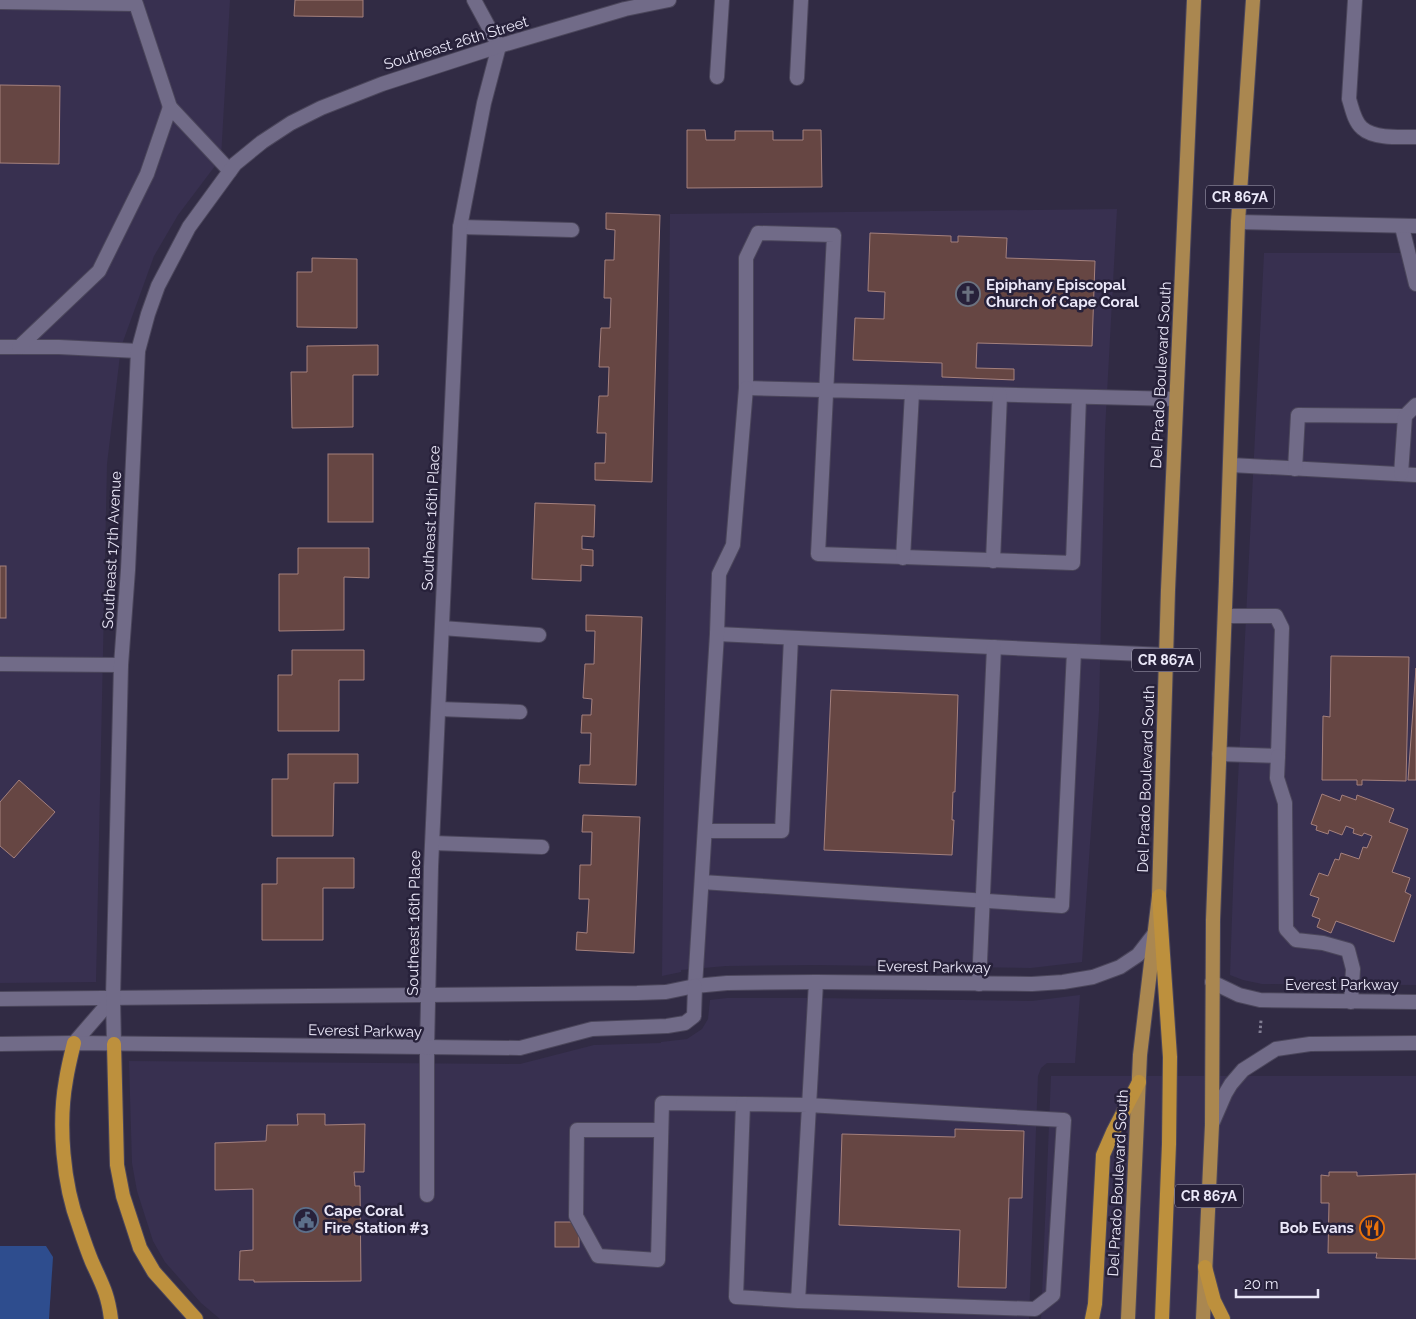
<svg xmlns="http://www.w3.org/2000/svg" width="1416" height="1319" viewBox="0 0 1416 1319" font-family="Raleway,sans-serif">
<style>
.built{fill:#383050}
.water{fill:#2e4d8e}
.building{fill:#664643;stroke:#a4807d}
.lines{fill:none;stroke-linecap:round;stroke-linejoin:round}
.service-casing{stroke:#4b465b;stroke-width:16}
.minor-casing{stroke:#4b465b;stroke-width:16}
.tertiary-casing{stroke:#4b465b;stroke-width:16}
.primary-casing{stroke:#4b465b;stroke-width:16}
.trunk-casing{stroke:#4b465b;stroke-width:16}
.path{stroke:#827e93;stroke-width:3;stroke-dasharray:2.5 2.5;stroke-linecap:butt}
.service{stroke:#716b88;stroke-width:14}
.minor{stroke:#716b88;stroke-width:14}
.tertiary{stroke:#716b88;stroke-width:14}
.primary{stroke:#aa8750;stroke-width:14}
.trunk{stroke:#bd903d;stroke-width:14}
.labels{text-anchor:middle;stroke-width:5;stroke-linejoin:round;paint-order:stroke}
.shield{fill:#27213a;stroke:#b0acbf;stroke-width:1}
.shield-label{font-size:14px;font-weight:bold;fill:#eae7f8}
.street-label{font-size:15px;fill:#eae7f8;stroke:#27213a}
.poi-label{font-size:15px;font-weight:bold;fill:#eae7f8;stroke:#27213a;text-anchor:start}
</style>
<rect width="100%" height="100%" fill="#312b44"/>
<!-- built -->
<g class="built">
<path d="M0,0h230l-9,158 -43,57 -24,41 -33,91 -14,117 -11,518 -96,1z"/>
<path d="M1117,209l-12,222 -6,280 -17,251 -51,6 -215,-3 -90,1 -45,4v2l-19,4 8,-762z"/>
<path d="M1264,253h152v732l-154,-1 -19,-4 -13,-5 4,-115z"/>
<path d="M1080,995l-5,68h-28l-6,5 -3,8 -9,243h-809l-19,-16 -36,-41 -12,-21 -16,-50 -5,-28 -3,-102 391,3 74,-19 67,-2v-1l26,-3 15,-10 6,-10 2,-19 17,-2h89l216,3z"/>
<path d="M1051,1076h365v243h-375z"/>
</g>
<!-- water -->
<path class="water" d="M0,1246h46l7,11 -4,62h-49z"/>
<!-- building -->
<g class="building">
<path d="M295,0h68v17l-69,-1z"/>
<path d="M0,85l60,1 -1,78 -59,-1z"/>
<path d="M687,130h18l1,10h29v-9h38v9h30v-10h18l1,57 -135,1z"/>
<path d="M606,213l54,2 -8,267 -57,-2v-17h10l1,-30h-9l2,-37h9l1,-29h-10l2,-39h9l1,-30h-7l1,-38h9l1,-30 -9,-1z"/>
<path d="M870,233l81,3v6h7v-6l49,2 -1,20 89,3 -3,85 -115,-3 -1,25 38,1v11l-72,-3v-14l-89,-3 2,-42 29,1 1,-27 -17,-1z"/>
<path d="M312,258l45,1v69l-60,-1v-55h15z"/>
<path d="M378,345v30h-25v52l-61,1 -1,-56h16v-26z"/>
<rect x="328" y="454" width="45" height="68"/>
<path d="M535,503l60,2 -1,32 -12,-1v13l11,1v16l-12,-1v16l-49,-2z"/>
<path d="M298,548h71v30l-25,-1v53l-65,1v-57h19z"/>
<rect x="0" y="566" width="6" height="52"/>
<path d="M586,615l56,2 -6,168 -57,-2 1,-18h10l1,-32h-10l1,-18h9l1,-16 -9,-1 2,-34h9l1,-33h-9z"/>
<path d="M292,650h72v30h-25v51h-61v-56h14z"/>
<path d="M1331,656l78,1 -3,124 -44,-1v5h-5v-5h-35l1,-64 7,1z"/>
<path d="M1416,668v112h-8z"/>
<path d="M831,690l127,5 -3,97h-2l-1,28h2l-2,35 -128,-5z"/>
<path d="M288,754h70v29h-24l-1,53h-61v-57h16z"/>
<path d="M19,780l36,32 -41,46 -14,-12v-44z"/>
<path d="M1322,794l18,7 2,-6 14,5 1,-5 37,14 -5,13 19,7 -16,43 18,6 -5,14 6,3 -17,47 -58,-21 -5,12 -14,-6 3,-8 -8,-3 7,-18 -9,-3 9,-22 9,3 7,-17 4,1 2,-7 18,6 4,-12 4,1 5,-12 -8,-3 -2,3 -9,-3 1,-4 -8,-3 -4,9 -13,-5 -1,4 -12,-4 1,-4 -6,-2z"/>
<path d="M583,815l57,2 -6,136 -58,-3 1,-18 10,1 2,-34h-10l1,-34h11l1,-33h-10z"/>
<path d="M277,858h77v30h-31v52h-61v-56h15z"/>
<path d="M297,1114h28v11l40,-1 -1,48h-10l1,14h5l1,95 -107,1v-2h-15l1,-29 13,-1v-61l-38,1v-47l51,-2 1,-16h31z"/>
<path d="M955,1129l69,2 -2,67h-13l-3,90 -48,-1 2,-57 -121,-5 3,-91 113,3z"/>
<path d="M1329,1172h28v4l59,-2v85l-40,-1 1,-5h-49l1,-50h-8v-28l8,1z"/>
<rect x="555" y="1222" width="24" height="25"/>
</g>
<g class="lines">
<defs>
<g id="service">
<path d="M1355,0l-6,99c3,9 5,22 13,29 12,11 39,9 54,9"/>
<path d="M0,2l136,2 34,103"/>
<path d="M717,77l5,-77"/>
<path d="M797,78l4,-78"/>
<path d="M460,227l112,3"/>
<path d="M1402,227l14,57"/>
<path d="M0,347h59l79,4"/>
<path d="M19,347l80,-76 48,-97 23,-67 60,64"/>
<path d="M1079,397l-6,166 -255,-9 16,-319 -76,-2 -12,25v130c143,4 287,7 430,11"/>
<path d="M1231,465l185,10"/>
<path d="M1295,469l3,-54 107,1"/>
<path d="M1401,474l4,-58 11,-11"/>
<path d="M903,558l9,-165"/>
<path d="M993,561l7,-166"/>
<path d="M442,628l97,7"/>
<path d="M1074,651l92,4"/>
<path d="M0,664l121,1"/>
<path d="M439,709l81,3"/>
<path d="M1219,754l59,2 4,-128 -6,-12h-51"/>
<path d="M1278,756l-1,22 8,25 1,126 10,11 27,3 25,7 5,19 -2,33"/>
<path d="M705,831h77l9,-193"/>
<path d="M433,843l109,4"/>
<path d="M702,882l360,24 12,-255 -357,-17"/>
<path d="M979,984l15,-337"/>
<path d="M695,986l22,-352 2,-60 14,-29 13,-157"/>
<path d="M661,1130h-84l-1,86 22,40 60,4 4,-157 81,1"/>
<path d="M427,1195v-147"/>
<path d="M798,1301l237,8 18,-14 11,-175 -256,-15 -65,-1 -7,193 62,4 18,-319"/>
</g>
<g id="minor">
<path d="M1238,222l178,4"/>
<path d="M427,1048l4,-181 29,-640 24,-124 15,-57 -25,-46"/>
</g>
<g id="tertiary">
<path d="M1212,982l27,13 21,5 156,2"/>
<path d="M0,999l637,-6 29,-1 29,-6 32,-3 89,-1 216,2 31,-2 30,-5 27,-10 18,-12 17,-22"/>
<path d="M74,1043l39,-45"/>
<path d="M0,1044l74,-1 446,5 72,-19 75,-3 18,-3 9,-7 1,-30"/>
<path d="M114,1044l-1,-46 8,-333 7,-95 10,-219 10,-37 10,-28 31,-59 46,-63 27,-22 29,-19 30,-15 61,-24 117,-38 126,-37 44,-9"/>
<path d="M1212,1124l13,-30 6,-10 12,-14 33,-21 34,-5 106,-1"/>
</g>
<g id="primary">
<path d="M1128,1319l12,-264 19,-159 9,-306 26,-590"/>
<path d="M1203,1319l9,-194 1,-205 13,-339 12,-359 15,-222"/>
</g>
<g id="trunk">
<path d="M1159,896l11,161 -1,87 -7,175"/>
<path d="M74,1043c-3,12 -6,24 -8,37 -8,44 -3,104 13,146 4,12 8,24 13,36 10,22 16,32 19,57"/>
<path d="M114,1044l3,121 6,31 17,52 14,24 42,47"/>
<path d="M1205,1267l9,34 9,18"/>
<path d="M1092,1319l3,-15 8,-149 10,-23 26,-50"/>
</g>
</defs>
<!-- service casing -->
<use href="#service" class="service-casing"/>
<!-- minor casing -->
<use href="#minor" class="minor-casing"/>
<!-- tertiary casing -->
<use href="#tertiary" class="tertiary-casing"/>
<!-- primary casing -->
<use href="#primary" class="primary-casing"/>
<!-- trunk casing -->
<use href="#trunk" class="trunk-casing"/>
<!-- path -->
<path class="path" d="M1260,1033l1,-13"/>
<!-- service -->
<use href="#service" class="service"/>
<!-- minor -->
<use href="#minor" class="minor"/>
<!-- tertiary -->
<use href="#tertiary" class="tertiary"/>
<!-- primary -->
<use href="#primary" class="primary"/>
<!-- trunk -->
<use href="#trunk" class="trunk"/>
</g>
<!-- icons -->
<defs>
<symbol id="church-ring" viewBox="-11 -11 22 22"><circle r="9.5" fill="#27213a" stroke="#6b7280" stroke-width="1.5"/><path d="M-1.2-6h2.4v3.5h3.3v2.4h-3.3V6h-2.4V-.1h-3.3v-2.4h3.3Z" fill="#6b7280"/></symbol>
<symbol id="civic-ring" viewBox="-11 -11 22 22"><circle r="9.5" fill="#27213a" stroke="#5c6f8a" stroke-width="1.5"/><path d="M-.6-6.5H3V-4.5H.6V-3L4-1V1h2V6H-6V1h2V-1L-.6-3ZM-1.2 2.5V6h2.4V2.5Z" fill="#5c6f8a"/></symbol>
<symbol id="restaurant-ring" viewBox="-11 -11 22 22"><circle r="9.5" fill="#27213a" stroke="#e8710a" stroke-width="1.5"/><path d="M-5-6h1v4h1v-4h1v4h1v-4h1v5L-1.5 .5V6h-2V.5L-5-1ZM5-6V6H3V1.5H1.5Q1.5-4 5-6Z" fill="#e8710a"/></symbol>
</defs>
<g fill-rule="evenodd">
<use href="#church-ring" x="954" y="280" width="28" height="28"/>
<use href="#civic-ring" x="292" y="1206" width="28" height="28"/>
<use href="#restaurant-ring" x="1358" y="1214" width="28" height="28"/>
</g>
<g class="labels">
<!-- shield labels -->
<g class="shield">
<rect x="1206" y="185.5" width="68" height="23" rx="4"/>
<rect x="1132" y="648.5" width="68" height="23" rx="4"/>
<rect x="1175" y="1184.5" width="68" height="23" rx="4"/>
</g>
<g class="shield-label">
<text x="1240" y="202">CR 867A</text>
<text x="1166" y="665">CR 867A</text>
<text x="1209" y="1201">CR 867A</text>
</g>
<!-- street labels -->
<g class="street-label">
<text transform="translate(456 43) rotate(-17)" y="5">Southeast 26th Street</text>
<text transform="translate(1161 375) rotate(-87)" y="5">Del Prado Boulevard South</text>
<text transform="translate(431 518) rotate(-87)" y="5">Southeast 16th Place</text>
<text transform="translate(112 550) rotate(-87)" y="5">Southeast 17th Avenue</text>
<text transform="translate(1146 779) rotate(-88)" y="5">Del Prado Boulevard South</text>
<text transform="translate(414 923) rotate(-89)" y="5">Southeast 16th Place</text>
<text transform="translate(934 967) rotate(1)" y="5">Everest Parkway</text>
<text x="1342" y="990">Everest Parkway</text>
<text transform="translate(365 1031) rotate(1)" y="5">Everest Parkway</text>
<text transform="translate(1118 1183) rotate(-87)" y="5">Del Prado Boulevard South</text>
</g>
<!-- poi labels -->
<g class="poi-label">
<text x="986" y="290">Epiphany Episcopal<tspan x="986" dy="17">Church of Cape Coral</tspan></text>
<text x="324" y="1216">Cape Coral<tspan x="324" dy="17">Fire Station #3</tspan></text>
<text x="1354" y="1233" text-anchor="end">Bob Evans</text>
</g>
</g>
<!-- scale -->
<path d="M1236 1289v8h82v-8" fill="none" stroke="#eae7f8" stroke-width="2.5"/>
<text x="1244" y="1289" font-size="15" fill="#eae7f8" stroke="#27213a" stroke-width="4" paint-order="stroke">20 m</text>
</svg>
